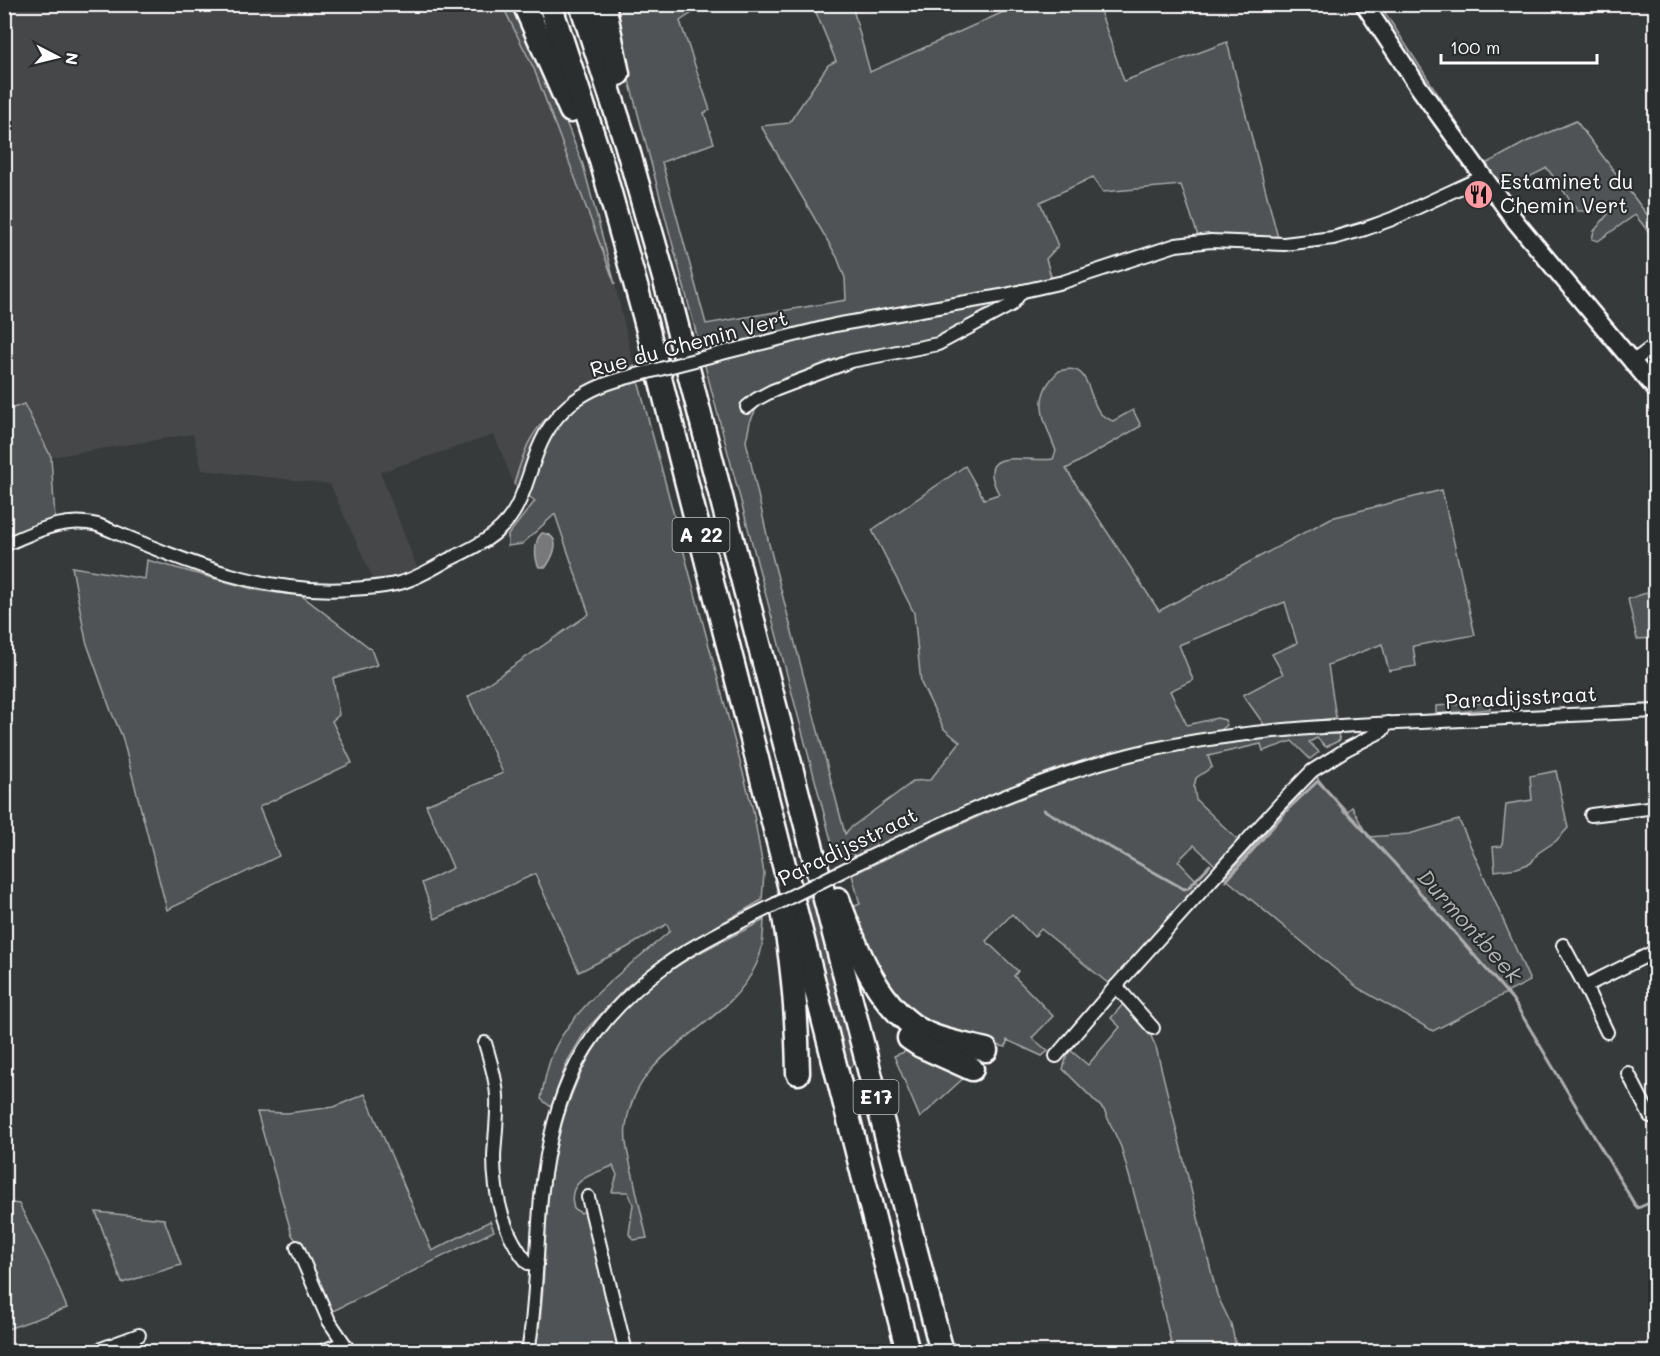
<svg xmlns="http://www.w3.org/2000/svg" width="1660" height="1356" viewBox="0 0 1660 1356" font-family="Mali,sans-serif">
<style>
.built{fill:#444748}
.green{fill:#505354;stroke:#a8a9aa;stroke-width:1.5}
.water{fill:#767879;stroke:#adaeaf;stroke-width:1.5}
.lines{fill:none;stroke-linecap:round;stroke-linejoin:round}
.stream{stroke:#adaeaf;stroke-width:3}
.minor-casing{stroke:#fff;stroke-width:16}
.secondary-casing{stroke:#fff;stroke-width:21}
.motorway-casing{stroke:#fff;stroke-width:27}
.minor{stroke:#2a2d2e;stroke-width:12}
.secondary{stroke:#2a2d2e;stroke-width:16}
.motorway{stroke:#2a2d2e;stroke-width:22}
.minor-bridge-casing{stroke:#fff;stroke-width:16;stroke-linecap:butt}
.minor-bridge{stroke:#2a2d2e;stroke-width:12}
.labels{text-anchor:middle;stroke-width:4.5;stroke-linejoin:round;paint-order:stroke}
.shield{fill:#2a2d2e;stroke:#bfc0c0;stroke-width:1.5}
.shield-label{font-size:20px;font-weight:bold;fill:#fff}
.poi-label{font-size:21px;fill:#fff;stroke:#2a2d2e;text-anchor:start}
.street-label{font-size:21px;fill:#fff;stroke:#2a2d2e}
.water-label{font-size:22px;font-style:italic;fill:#b4b5b5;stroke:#2a2d2e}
</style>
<rect width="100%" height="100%" fill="#373a3b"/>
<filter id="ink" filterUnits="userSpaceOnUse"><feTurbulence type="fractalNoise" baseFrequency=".0167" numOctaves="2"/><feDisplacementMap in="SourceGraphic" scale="12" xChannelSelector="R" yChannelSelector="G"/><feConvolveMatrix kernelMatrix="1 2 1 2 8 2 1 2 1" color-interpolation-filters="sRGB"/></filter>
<g filter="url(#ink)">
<!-- built -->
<path class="built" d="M5,5h497l32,64 81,215 19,82 -33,12 -73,66 -14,40 -20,-49 -114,37 38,98 -19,9 -24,4 -45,-99 -128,-14 -9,-36 -142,23 -27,-53 -19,7z"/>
<!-- green -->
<g class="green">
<path d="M502,5h38l17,44 -14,14 40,102 32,119 -81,-215z"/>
<path d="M614,5h90l-24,16 30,89 -6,3 10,30 -52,19 44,162 140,-24 -1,-22 -8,-21 -76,-131 28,-3 39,-58 8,-4 -23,-56h39l18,67 149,-67h79l26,76 103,-39 51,196 46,-5 66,-20 44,-19 -77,42 -156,9 -20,-60 -78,7 -10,-15 -53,25 18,44 -12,13 8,28 -55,20 -60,33 -84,15 -87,42 -12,12 -6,13 -4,19 23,103 76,290 4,-5 65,-48 16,-1 30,-38 -16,-13 -23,-46 -7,-70 -42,-83 93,-64 19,33 15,-5c-27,-50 29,-31 54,-35l3,-8c-12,-31 -26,-54 3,-80 34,-10 27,27 42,43 3,3 8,5 12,7l20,-11 8,16 -75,43 93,142 172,-93 111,-28 33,145 -62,11 3,20 -27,5 -7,-27 -54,21 8,53 -71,8 -22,-31 40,-21 -11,-20 25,-11 -12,-41 -106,43 14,35 -23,11 17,34 30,-7 8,2 2,5 -6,5 -64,13 -93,23 -66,25 -143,65 -3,-3 -16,6 -211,-794z"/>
<path d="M1357,5h23l104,160 42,-23 50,-21 79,104 -7,6 -13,-16 -37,26 -6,-2 2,-8 14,-17c-8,-9 -19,-2 -30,-3l-31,-43 -46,23 -16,-26 -15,8 -36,-48z"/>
<path d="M634,366l119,444 11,63 -2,27 -94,54 -42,33 -40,43 -19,32 -16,45 -10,-8c3,-18 7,-37 15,-53 24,-46 76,-82 114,-115l-3,-7 -41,24 -47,24 -44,-98 -100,45 -13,-36 31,-15 -27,-63 77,-32 -35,-76 121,-83 -34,-100 -33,30 -14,2v-11l27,-34 -21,-17c4,-13 8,-27 14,-40 21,-41 64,-63 106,-78z"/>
<path d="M24,404l27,53 4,62 -50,21v-129z"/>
<path d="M147,560l109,30 46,6 69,53 6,16 -44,13 6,37 -7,6 20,42 -93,44 20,49 -112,54 -45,-174 -11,-25 -25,-70 -14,-74 73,12z"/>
<path d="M1655,590v48l-18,1 -9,-40z"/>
<path d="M1490,702v7l-54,5v-8z"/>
<path d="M1317,734h21l2,6 -14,7 -9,-9 -8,4 10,10 -9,7 -18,-18 -29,10 -2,-7 -53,12 4,11 -16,11 -2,9 2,13 42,40 -23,25 -21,-20 -16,16 21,22 -90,101 -68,-55 -7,8 -22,-23 -26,27 32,30 -4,5 39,40 -21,22 16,13 -6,5 -35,-16 -1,7 -72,-17 -43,-33 -26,-53 -12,-37 7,-3 -8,-29c66,-32 132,-63 201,-89 17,-6 34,-13 52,-18 68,-20 141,-28 212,-34z"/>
<path d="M1556,771l12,57 -12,13 -18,12 -7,10 -14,5 -22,3 -2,-24 9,-1 4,-42 26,-4 -2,-24z"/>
<path d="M1316,776l29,37 7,-6 16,30 41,-3 50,-14 71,161 -97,50 -75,-43 -133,-110z"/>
<path d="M816,894l43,164 -13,14 -43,-172z"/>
<path d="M764,920c-1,16 -1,31 -8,45 -30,66 -119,79 -130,161 -2,16 3,33 7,49 4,21 9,42 14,63l-14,2 -4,-6 4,-30 -5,-12h-16l5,-17 -4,-9c-21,8 -48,14 -39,43l7,4 4,-2 35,140 -85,1c2,-14 5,-27 6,-41 5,-45 3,-91 10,-136 14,-91 49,-160 128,-210 26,-17 57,-30 85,-45z"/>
<path d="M1125,1002l24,30 7,15 61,248 14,29 6,27h-64l-29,-122 -23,-82 -17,-37 -41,-41 6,-20 19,16 32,-38 -9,-9z"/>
<path d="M914,1048l55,25 -49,45 -26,-62z"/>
<path d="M365,1094l67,157 58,-30 4,10 -165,82 -30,-69 -7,-9 -35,-123 31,1 46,-6z"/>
<path d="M5,1202l14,2 29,58 19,46 -62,22z"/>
<path d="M96,1212l68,7 17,46 -59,18z"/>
</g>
<!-- water -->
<path class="water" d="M542,533c21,3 12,22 4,34h-7c-5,-9 -5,-27 3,-34z"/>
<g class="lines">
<!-- stream -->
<g class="stream">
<path d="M1044,810l140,79 4,-1 22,-23"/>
<path d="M1226,881l62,-72 30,-28 77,83 118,136 122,205 3,3 18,-8"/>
</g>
<defs>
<g id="minor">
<path d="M722,353l113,-28 166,-29 62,-14 113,-37 35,-4 73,3 49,-6 32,-9 27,-10 91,-42"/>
<path d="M1631,363l25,-19"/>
<path d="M747,407l10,-8 15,-8 79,-30 87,-17 73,-39 11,-14"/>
<path d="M4,545c31,-13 60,-29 94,-20 82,34 161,70 252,64 18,-1 36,-2 53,-7 16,-5 31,-14 45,-22 25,-12 50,-23 65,-47 11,-17 15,-37 22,-55 15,-45 44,-68 90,-80"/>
<path d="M1591,815l65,-8"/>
<path d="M864,860c86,-41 172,-81 265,-105 95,-24 194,-29 291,-33 79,-4 157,-7 236,-11"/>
<path d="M1563,945l22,41 22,46"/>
<path d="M1116,986l37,42"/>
<path d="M1585,986l71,-35"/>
<path d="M485,1043c5,17 11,35 12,53 1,20 -2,40 -3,60 0,38 9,78 34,107l9,1"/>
<path d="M1056,1056l60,-70 164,-182 32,-33 33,-21 37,-19 6,-8"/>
<path d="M1628,1073l22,43 6,-3"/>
<path d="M588,1197l38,155"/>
<path d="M297,1247l32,74 21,31"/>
<path d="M93,1352l46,-17"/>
<path d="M320,1352l23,-9"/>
<path d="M528,1352c9,-52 8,-104 13,-155 12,-107 41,-172 129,-235 25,-18 53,-31 80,-45"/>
</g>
<path id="secondary" d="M1364,4l54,82 98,136 140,168"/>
<g id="motorway">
<path d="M524,4l47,107"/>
<path d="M550,4l50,153 44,158 264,1037"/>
<path d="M581,4l45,139 44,156 272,1053"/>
<path d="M604,4l14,70"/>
<path d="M838,899c17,47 41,113 90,135 18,8 39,11 58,16"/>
<path d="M782,906c11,55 15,110 16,167"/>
<path d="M909,1038l12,8 51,23"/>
</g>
</defs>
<!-- minor casing -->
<use href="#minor" class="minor-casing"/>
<!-- secondary casing -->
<use href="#secondary" class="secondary-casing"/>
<!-- motorway casing -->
<use href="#motorway" class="motorway-casing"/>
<!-- minor -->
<use href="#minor" class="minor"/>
<!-- secondary -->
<use href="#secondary" class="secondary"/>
<!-- motorway -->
<use href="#motorway" class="motorway"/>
<defs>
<g id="minor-bridge">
<path d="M625,378l97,-25"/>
<path d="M750,917l114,-57"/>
</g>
</defs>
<!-- minor-bridge casing -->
<use href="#minor-bridge" class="minor-bridge-casing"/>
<!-- minor-bridge -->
<use href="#minor-bridge" class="minor-bridge"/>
</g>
</g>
<!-- icons -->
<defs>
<symbol id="restaurant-disc" viewBox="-11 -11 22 22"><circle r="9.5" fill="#ff9aa2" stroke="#2a2d2e"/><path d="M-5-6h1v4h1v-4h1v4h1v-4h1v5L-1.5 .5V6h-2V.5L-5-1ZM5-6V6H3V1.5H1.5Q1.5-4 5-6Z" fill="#111"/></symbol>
</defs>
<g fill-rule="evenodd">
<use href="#restaurant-disc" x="1462" y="178" width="33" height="33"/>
</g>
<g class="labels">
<!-- shield labels -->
<g class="shield">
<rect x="672.5" y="518" width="57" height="34" rx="4.5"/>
<rect x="853.5" y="1080" width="45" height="34" rx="4.5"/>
</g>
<g class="shield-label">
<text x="701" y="542">A 22</text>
<text x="876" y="1104">E17</text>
</g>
<!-- poi labels -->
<g class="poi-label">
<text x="1500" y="189">Estaminet du<tspan x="1500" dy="24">Chemin Vert</tspan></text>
</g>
<!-- street labels -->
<g class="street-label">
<text transform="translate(689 344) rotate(-15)" y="7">Rue du Chemin Vert</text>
<text transform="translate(1521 698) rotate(-3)" y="7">Paradijsstraat</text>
<text transform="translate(848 847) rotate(-26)" y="7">Paradijsstraat</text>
</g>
<!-- water labels -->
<g class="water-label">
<text transform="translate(1470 926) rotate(48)" y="8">Durmontbeek</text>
</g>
</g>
<!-- margin -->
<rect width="1660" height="1356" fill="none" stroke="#2a2d2e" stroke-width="24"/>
<rect x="12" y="12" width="1636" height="1332" fill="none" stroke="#fff" stroke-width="2" filter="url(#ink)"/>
<!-- north arrow -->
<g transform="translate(57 57) rotate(97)" stroke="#2a2d2e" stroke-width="4.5" paint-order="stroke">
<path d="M0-4.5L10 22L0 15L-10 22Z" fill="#ffffff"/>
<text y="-9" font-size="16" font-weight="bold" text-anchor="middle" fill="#ffffff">N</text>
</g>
<!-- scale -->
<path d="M1441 54v9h156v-9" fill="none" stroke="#ffffff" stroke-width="3"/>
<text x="1450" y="54" font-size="18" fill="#ffffff" stroke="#2a2d2e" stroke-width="4.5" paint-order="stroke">100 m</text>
</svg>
